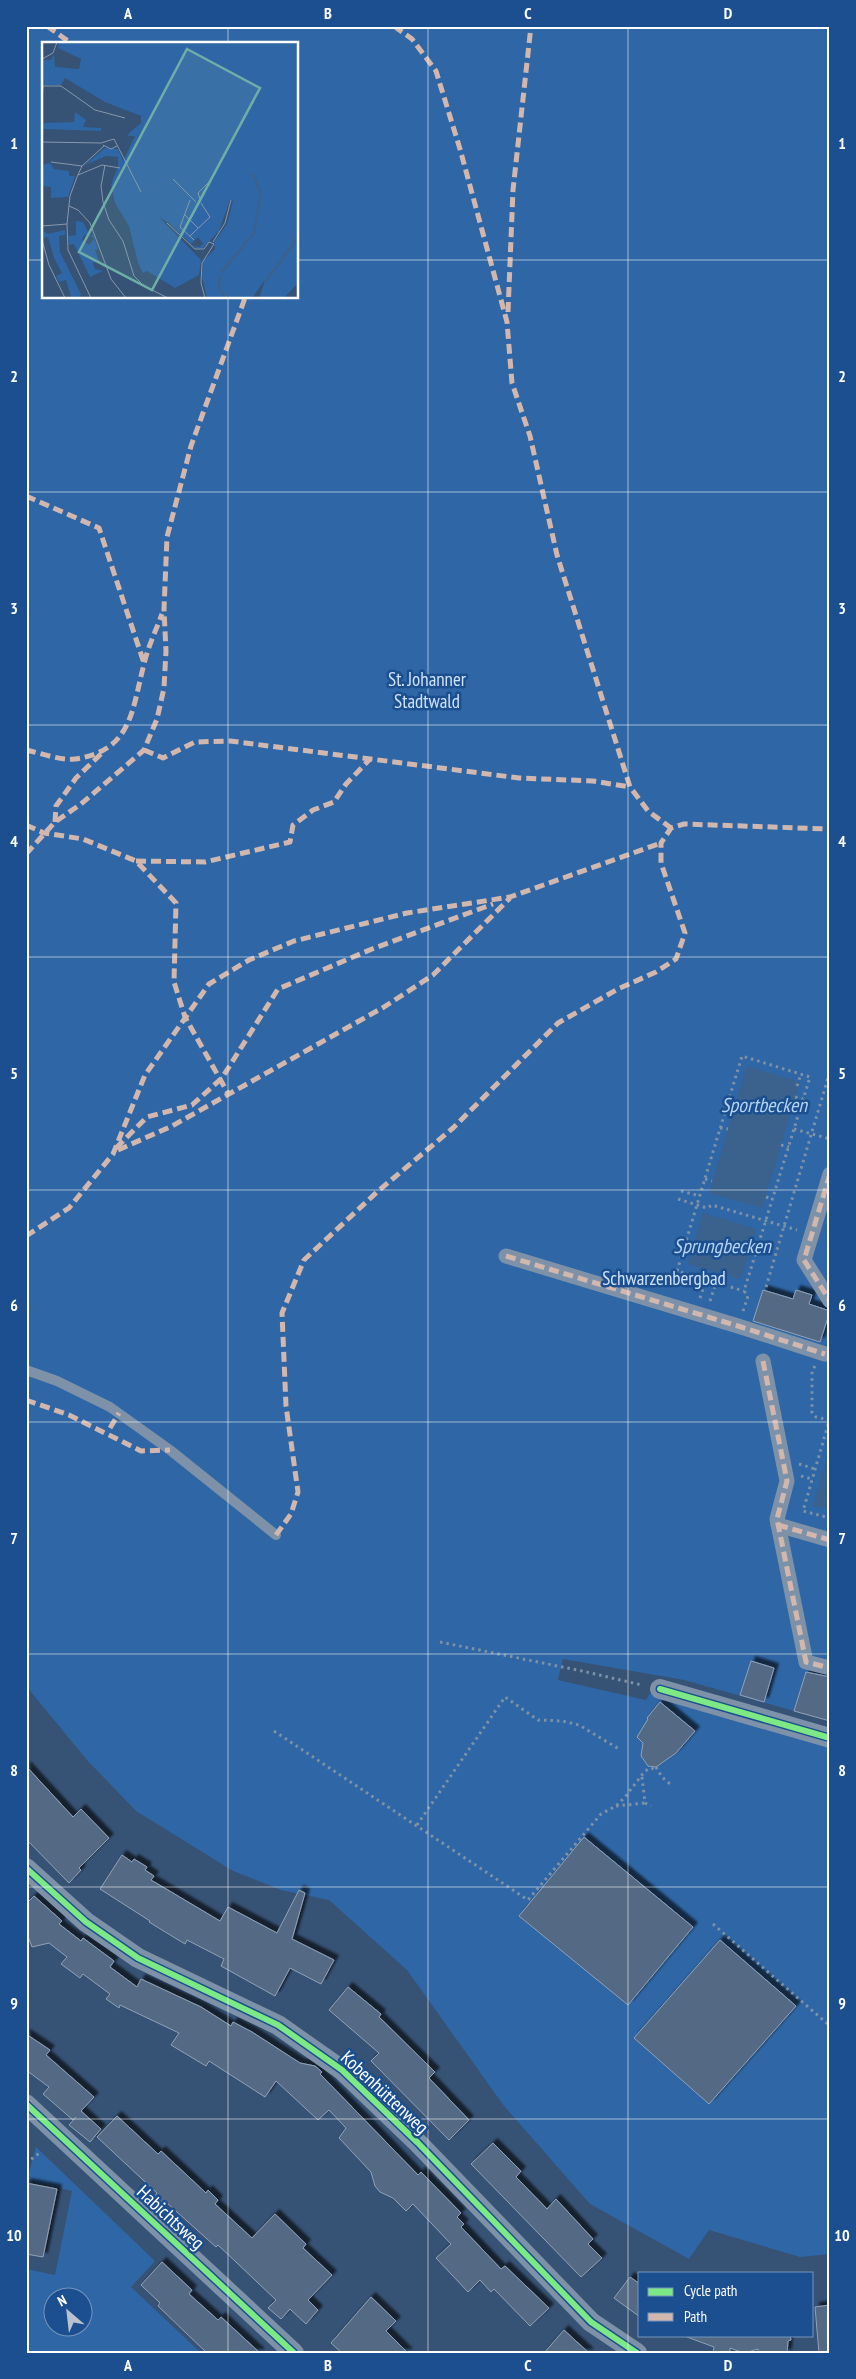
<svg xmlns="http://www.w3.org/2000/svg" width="856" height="2379" viewBox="0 0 856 2379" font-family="'PT Sans Narrow',sans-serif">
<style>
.green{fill:#2f66a5;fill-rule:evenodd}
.water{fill:#3b618d}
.building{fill:#526984;stroke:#92a2b6;filter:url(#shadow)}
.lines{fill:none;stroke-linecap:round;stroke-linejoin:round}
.path{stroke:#7d92a8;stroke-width:3;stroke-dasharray:2.5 4;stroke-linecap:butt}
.service{stroke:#7d92a8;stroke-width:10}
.pedestrian{stroke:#7d92a8;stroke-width:15}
.minor{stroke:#7d92a8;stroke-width:20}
.quiet{stroke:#d1b7ad;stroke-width:5;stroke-dasharray:10 5;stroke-linecap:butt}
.cycleway-casing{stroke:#1b4f8f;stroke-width:9}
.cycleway{stroke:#7ce984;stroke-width:6}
.grid{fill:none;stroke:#fff;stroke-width:1;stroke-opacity:0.55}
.labels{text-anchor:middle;stroke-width:5;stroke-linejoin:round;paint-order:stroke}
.park-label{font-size:19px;fill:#cfe3fa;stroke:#1b4f8f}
.street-label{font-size:19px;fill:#fff;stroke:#1b4f8f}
.water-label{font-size:20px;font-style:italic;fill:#b5d3f5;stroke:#1b4f8f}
.inset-river{fill:none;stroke:#3b618d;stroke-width:2.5}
.inset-road{fill:none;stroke:#8697ac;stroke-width:1}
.view{fill:#6fada8;fill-opacity:0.15;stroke:#6fada8;stroke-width:2.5}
.inset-edge{fill:none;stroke:#fff;stroke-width:2.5}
.neatline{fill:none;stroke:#fff;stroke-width:2}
.grid-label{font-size:16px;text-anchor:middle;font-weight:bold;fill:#fff}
</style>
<defs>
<filter id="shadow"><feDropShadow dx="4.5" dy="-4.5" stdDeviation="1" flood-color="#0009"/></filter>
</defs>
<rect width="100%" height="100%" fill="#365274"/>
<!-- green -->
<g class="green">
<path d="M26,26h804v1695l-146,-41 -121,-21 -5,21 88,20 4,-7 89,29 91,25v507l-30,3 -91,-27 -20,29 -99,-55 -86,-98 -97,-136 -78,-70 -48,-10 -48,-19 -97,-60 -49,-51 -61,-74zM44,44h254v254h-254z"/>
<path d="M36,2147l119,114 -24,26 70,66h-175v-84l29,6 17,-84 -45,-11zM52,2296h30v30h-30z"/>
</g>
<!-- water -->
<g class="water">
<path d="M747,1066l53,16 -38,126 -53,-15z"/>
<path d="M703,1213l53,16 -15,50 -53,-15z"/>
<path d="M830,1448v61l-17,-3z"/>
</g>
<!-- building -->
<g class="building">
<path d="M763,1290l30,9 3,-9 16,5 -3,9 21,7 -10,31 -67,-21z"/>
<path d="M751,1661l23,7 -10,34 -24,-7z"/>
<path d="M806,1672l24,5v44l-36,-10z"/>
<path d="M660,1702l35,29 -19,22 -20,14 -8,-1 -7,-10 2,-13 -6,-6 11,-18 -1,-1z"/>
<path d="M26,1766l47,51 8,-8 28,29 -30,30 2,2 -12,13 -43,-44z"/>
<path d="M584,1837l109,90 -65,78 -109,-89z"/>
<path d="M122,1855l10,7 2,-3 13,8 -2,3 9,6 -3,4 69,41 8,-14 49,26 22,-43 6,3 -13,46 42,21 -13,24 -31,-16 -15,28 -54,-30 3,-7 -37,-19 -2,4 -36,-22 1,-1 -50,-32z"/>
<path d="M34,1896l28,25 -3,3 22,17 2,-3 31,23 -4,6 27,20 4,-8 60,28 30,19 2,-4 19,10 48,31 15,3 7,6 -2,2 98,101 3,-3 40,41 -4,4 7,7 -3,3 40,42 4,-3 44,42 -19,18 -36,-37 -3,3 -11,-12 -12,12 -32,-34 15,-14 -38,-40 -7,7 -13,-13 -13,-6 -5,-6 -4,-14 -32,-34 7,-10 -17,-18 -11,10 -42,-39 -11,16 -56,-36 -3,5 -35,-21 8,-12 -59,-28 -1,3 -13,-9 4,-5 -27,-20 -3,4 -19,-14 6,-7 -18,-14 -17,4 -6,-16v-27z"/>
<path d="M720,1940l76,66 -87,98 -75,-66z"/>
<path d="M348,1987l33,27 -2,3 56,55 -6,6 40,42 -20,20 -78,-79 8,-8 -50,-43z"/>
<path d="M26,2034l24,16 -4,5 48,42 -13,14 20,18 -11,13 -21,-17 7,-8 -3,3 -30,-26 6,-7 -23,-17z"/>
<path d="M117,2116l41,38 3,-3 45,42 2,-3 10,10 -3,4 37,34 23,-24 31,30 -3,4 29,27 -24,25 10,10 -12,14 -16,-15 -9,10 -13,-11 8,-8 -58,-55 -2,2 -49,-44 -2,2 -10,-9 2,-3 -60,-56z"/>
<path d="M493,2143l28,28 -5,6 31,32 9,-10 37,40 -5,5 14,14 -21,19 -110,-113z"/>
<path d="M26,2183l31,6 -14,68 -17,-3z"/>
<path d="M162,2262l30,28 -3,4 29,26 3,-3 39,36h-53l-21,-20 -28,-27 2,-3 -19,-18z"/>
<path d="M630,2277l10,7v33l-26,-19z"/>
<path d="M371,2297l25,24 -10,10 22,22h-66l-11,-10z"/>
<path d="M830,2305v48h-11l-4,-46z"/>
<path d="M564,2330l25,23h-45z"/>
<path d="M688,2335h102l1,5 -3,1 -1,12h-29v-4l-14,4 -14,-5v5h-17l1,-6 -27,-10z"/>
</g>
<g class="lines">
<!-- path -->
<g class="path">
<path d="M797,1086l4,-12"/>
<path d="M795,1097l8,2"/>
<path d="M720,1128l8,1"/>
<path d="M794,1129l36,10"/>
<path d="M781,1145l8,2"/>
<path d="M705,1179l7,2"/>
<path d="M681,1191l19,5"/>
<path d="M766,1197l7,2"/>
<path d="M678,1199l29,9 5,-3 85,25"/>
<path d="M766,1287l64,-216"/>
<path d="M700,1298l6,-19"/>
<path d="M710,1301l6,-18"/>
<path d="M743,1311l5,-15 -4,-5 66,-214 -68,-21 -65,215 67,20"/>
<path d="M815,1366l-3,5v42l4,4 13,3"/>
<path d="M830,1418l-27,93 27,7"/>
<path d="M799,1464l16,5"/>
<path d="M801,1476l11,3"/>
<path d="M440,1642l142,29 60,14"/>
<path d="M274,1731l254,169 73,-86 15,-8 9,-9 20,-26 6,-3 6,2"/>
<path d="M656,1767l6,10 8,7"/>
<path d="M642,1777l3,26 6,3"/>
<path d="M616,1806l29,-3"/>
<path d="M417,1825l88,-128 33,23 24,1 17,4 40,24"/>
<path d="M713,1924l117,102"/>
<path d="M26,2163l15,-11"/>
</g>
<!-- service -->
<path class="service" d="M26,1370l31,11 53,26 60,43 106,85"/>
<!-- pedestrian -->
<g class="pedestrian">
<path d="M830,1174l-26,86 26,41"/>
<path d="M506,1256l232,70 87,28"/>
<path d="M763,1361l24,120 -10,38 29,143 24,6"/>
<path d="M778,1525l52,15"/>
</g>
<!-- minor -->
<g class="minor">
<path d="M660,1689l170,49"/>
<path d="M26,1868l60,54 52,36 140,67 64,45 76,73 173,179 46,31"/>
<path d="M26,2104l268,249"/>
</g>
<!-- quiet -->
<g class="quiet">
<path d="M47,26l25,18"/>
<path d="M394,26l18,13 24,32 24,78 47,173 5,61 18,53 27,119 73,232 18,24 23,17"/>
<path d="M508,312l5,-122 18,-164"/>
<path d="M26,496l73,32 45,135"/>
<path d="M26,750c15,3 35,11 49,9 57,-8 57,-49 69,-95 4,-17 12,-34 18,-50"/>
<path d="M144,750l19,8 32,-16 35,-1 289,37 74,3 37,6"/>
<path d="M55,822l1,-16 20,-28 27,-26"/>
<path d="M26,825l18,8 39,6 53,22 40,42 -2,79 11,35 44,78"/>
<path d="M26,854l29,-32 26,-18 63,-54 13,-31 7,-31 2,-37 -2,-42 3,-72 24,-91 54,-148"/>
<path d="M136,861l69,1 85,-20 3,-17 20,-15 21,-8 12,-18 24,-25"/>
<path d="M116,1148l31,-31 45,-12 30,-27 56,-89 94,-40 121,-45"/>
<path d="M118,1150l54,-24 212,-119 49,-32 77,-77"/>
<path d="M830,1174l-26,86 26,41"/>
<path d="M26,1236l43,-28 44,-54 32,-79 64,-91 40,-24 45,-19 113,-28 103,-16 151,-54"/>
<path d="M506,1256l232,70 87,28"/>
<path d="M763,1361l24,120 -10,38 29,143 24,6"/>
<path d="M26,1400l43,15 72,36 29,-1"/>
<path d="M110,1428l9,-15"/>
<path d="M778,1525l52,15"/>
<path d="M276,1535l15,-21 7,-22 -12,-86 -4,-93 22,-53 73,-68 76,-64 105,-105 60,-34 38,-17 20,-13 9,-26 -24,-70v-20l10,-15 13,-4 146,5"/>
</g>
<defs>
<g id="cycleway">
<path d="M660,1689l170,49"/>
<path d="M26,1868l60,54 52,36 140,67 64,45 76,73 173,179 46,31"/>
<path d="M26,2104l268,249"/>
</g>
</defs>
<!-- cycleway casing -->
<use href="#cycleway" class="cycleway-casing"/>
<!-- cycleway -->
<use href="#cycleway" class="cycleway"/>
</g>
<!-- grid -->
<path class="grid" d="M228,26v18M428,26v2327M628,26v2327M26,260h18M298,260h532M228,298v2055M26,492h804M26,725h804M26,957h804M26,1190h804M26,1422h804M26,1654h804M26,1887h804M26,2119h804"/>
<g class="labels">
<!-- park labels -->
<g class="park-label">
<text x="427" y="686">St. Johanner<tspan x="427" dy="22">Stadtwald</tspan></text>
<text x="664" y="1285">Schwarzenbergbad</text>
</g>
<!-- street labels -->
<g class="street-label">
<text transform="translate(385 2092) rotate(43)" y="7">Kobenhüttenweg</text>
<text transform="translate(171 2217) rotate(43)" y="7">Habichtsweg</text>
</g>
<!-- water labels -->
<g class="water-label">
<text x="764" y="1112">Sportbecken</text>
<text x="722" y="1253">Sprungbecken</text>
</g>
</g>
<!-- overview -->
<g transform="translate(42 42)">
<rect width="256" height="256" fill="#365274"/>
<path d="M17,0h239v241l-14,15h-25l6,-18 -13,18h-45l-5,-21 1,-16 12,-12 -1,-7 13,-18 6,-23 -3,-1 -11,31 -16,17 -6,1 -5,-4 7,2 4,-3 -5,-7 -7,7 -22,-21 -10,-6 42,43 -2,15 -24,13 -28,-17 -4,2 -5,-10 -9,-37 -14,-23 -4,-18 7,-19v-9l-12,-1 -21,9 20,-17 13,1 5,12 12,-25h-7l1,-3 12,-10v-7l-36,-14 -40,-24 -4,7h-19v-25h9l3,-6 1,13 24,2 2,-10 -23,-11zM33,70l11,8 -3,7 18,1v3l-59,-2 1,-6 31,-1zM8,121l4,6 15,2v5h6l-7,21 -17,1v-11l-9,-1v-21zM34,179l7,1 6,12 -5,1 -2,5 7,5 5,-6 -3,-3 2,-2 5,15 -3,1 4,11 -6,2 2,6 8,2 -13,6 -16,-33 -5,1 -1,-9 8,-1zM23,188v5l-6,1 1,16 21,42 -2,4 -8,-1 -5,-17 -7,2 -3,-6 6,-3 -8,-15 -6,-21 -5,1 1,-7 3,3z" fill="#2f66a5"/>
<path class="inset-river" d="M179,231l33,-40 7,-39 -8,-20M178,234l-1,13 8,9M223,240l34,-46"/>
<path class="inset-road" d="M0,17l11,-6 4,-11M0,44h19l34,24 30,8M0,63l1,-19M0,100l59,1 13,-4 27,53M61,103l8,4 6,-3M9,120l31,4M63,123l-4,21 2,16 6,18 14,21 11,35 10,10 24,12M36,133l24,-10 18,3M131,137l23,23M148,158l-10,27 14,13M159,160l-3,-9 13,-13M27,164l9,4 12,13 21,56 15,19M142,172l14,14M125,181l28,26h9l5,-7 5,2 -12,19 -1,20 4,15M0,184l25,-2M148,194l20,-19 -9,-14M0,198l7,25 16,33M171,200l12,-19 6,-23M49,256l-23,-48 -1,-26 3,-28 7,-19 5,-11 22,-20"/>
<path class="view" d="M145,7l73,39 -108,202 -73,-38z"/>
<rect width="256" height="256" class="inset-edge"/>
</g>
<!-- border -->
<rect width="856" height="2379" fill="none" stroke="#1b4f8f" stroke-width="55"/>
<!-- legend -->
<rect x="638" y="2272" width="175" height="65" fill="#1b4f8f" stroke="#7695bc"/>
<rect x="648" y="2288" width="25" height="8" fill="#7ce984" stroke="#7695bc"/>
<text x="684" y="2296" font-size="15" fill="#ffffff">Cycle path</text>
<rect x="648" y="2313" width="25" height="8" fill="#d1b7ad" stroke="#7695bc"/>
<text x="684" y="2322" font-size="15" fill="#ffffff">Path</text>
<!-- north arrow -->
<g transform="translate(68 2312) rotate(332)"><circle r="24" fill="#1b4f8f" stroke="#7695bc"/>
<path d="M0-4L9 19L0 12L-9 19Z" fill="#b9c2ce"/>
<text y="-8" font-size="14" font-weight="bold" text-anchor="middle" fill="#ffffff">N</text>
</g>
<rect x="28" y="28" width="800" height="2324" class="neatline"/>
<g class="grid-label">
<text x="128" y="19">A</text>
<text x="328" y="19">B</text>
<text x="528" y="19">C</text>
<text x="728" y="19">D</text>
<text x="14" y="149">1</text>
<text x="842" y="149">1</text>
<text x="14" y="382">2</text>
<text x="842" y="382">2</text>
<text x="14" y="614">3</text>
<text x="842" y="614">3</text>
<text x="14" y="847">4</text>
<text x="842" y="847">4</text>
<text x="14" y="1079">5</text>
<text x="842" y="1079">5</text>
<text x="14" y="1311">6</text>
<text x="842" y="1311">6</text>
<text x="14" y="1544">7</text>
<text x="842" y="1544">7</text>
<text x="14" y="1776">8</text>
<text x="842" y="1776">8</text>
<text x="14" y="2009">9</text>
<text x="842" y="2009">9</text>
<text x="14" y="2241">10</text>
<text x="842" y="2241">10</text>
<text x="128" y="2371">A</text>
<text x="328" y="2371">B</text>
<text x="528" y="2371">C</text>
<text x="728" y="2371">D</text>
</g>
</svg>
